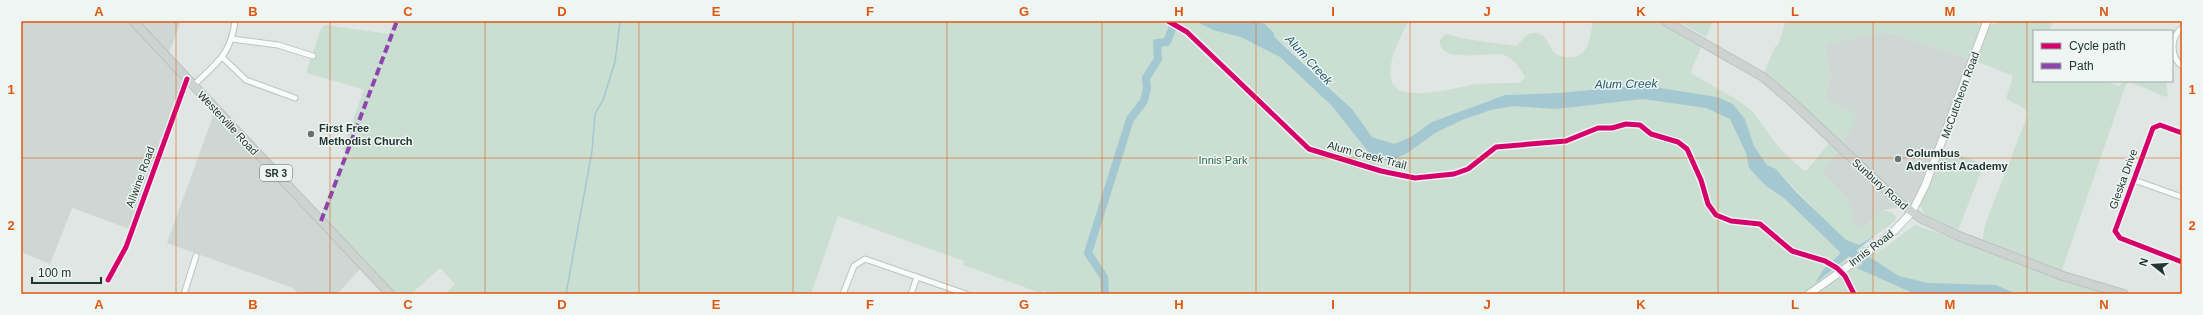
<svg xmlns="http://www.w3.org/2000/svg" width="2203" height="315" viewBox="0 0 2203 315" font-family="Arial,sans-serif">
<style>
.built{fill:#ced7d3}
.green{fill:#caded1;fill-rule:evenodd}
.water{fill:#a3c8d2}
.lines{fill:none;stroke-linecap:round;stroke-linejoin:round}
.stream{stroke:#a3c8d2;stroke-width:1.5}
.river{stroke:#a3c8d2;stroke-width:8}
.street-casing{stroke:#bdc3c0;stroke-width:7}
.secondary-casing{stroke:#bdc3c1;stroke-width:9}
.primary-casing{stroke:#bbc3c0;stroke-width:10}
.street{stroke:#fafbfb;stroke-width:5}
.secondary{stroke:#fafbfb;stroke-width:7}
.primary{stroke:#ccd3d1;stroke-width:8}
.quiet{stroke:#8e44ad;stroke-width:4;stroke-dasharray:8 4;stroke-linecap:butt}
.cycleway-casing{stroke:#eef5f2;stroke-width:8}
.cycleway{stroke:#d6006c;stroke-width:5}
.grid{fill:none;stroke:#de570e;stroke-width:1;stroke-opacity:0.55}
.poi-dot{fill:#647470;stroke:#eef5f2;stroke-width:1.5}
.labels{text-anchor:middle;stroke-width:3;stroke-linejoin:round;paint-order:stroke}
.shield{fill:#eef5f2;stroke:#5e6f6c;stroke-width:1}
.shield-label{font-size:10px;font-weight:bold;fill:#213632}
.street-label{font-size:11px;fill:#213632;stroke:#eef5f2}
.poi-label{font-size:11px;font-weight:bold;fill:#213632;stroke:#eef5f2;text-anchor:start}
.park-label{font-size:11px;fill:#2e6a4a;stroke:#eef5f2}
.water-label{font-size:12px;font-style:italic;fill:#205a6d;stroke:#eef5f2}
.neatline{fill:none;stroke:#de570e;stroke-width:1.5}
.grid-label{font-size:13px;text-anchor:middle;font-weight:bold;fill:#de570e}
</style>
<rect width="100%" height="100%" fill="#e0e6e3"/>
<!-- built -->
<g class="built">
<path d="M21,21h160l-13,34 18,21 -56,153 -58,-21 -22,56 -29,-12z"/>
<path d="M1880,32l15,2 77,26 -51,144 -38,6 -20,18 -6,-2 -4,-5 -6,-23 -23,-24v-4l18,-25 -18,-46 7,-23 -6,-26 2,-6z"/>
<path d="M216,108l150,155 -29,31h-38l-6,-6 -126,-45z"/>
</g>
<!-- green -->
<g class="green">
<path d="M394,21h843l20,4 -8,-4h159c-7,17 -21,39 -17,58 5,28 70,6 88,5 13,-1 27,-1 40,-1l6,-5c-5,-10 -10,-19 -21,-23 -13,-4 -62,9 -64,-12 0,-5 3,-7 7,-9l19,5 50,7c7,-5 10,-14 19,-13 12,0 12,12 19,19 3,4 9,5 14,5 21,2 22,-20 25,-36h69l41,22 -12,28 1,3 47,27 13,10 29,39 22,20h4l22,-27 9,7 -14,20v4c7,8 15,15 22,23 8,11 2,25 17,31l20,-18 10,3 3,4 -1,4 -19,14 -15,9 15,10 39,-29 201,69h-99l-21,-9h-28l19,9h-932l-12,-4 -2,3 -78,-28 1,-4 -126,-45 -27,78h-360l-3,-3 7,-7 -15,-16 -29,26h-16l-74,-79 25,-64 -3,-2 20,-57 -1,-3 -55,-16v-3l14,-41 4,-4 64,9zM1264,29l24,19 40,37 24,24 20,28 14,4 -29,-5 -19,-23 1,-3zM1642,85l75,12 16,7 12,15 9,27 13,19 9,4 36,38 -44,-28 -33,-61 -24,-17 -52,-6 -187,12 33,-12 53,-2z"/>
<path d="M1677,21h36l-7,16z"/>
<path d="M1786,21h198l-14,38 -75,-25 -15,-2 -53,12 -2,6 6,26 -7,23 32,16 -2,8 -12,22 -78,-72 11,-26 3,-2z"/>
<path d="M2008,21h45l-4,10h-15v50h71l14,5 5,-5h42l2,15 -2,1 -36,-15 -4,2 -65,189 -79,-31 3,-17 43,-111 -4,-6 -18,-9 7,-23 -37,-15 13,-36z"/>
<path d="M1942,149l42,15 -26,66c-13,-6 -37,-10 -37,-26z"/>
</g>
<!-- water -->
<g class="water">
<path d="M1196,21h53l19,10 84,78 20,28 22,7 17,-7 21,-15 73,-27 53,-2 84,-8 75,12 16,7 12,15 9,27 13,19 9,4 21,24 49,47 13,5 17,-10 -61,48 9,-14 16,-15 -1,-3 -55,-53 -18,-12 -17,-18 -3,-15 -16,-34 -24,-11 -63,-9 -87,10 -43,-3 -22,4 -29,10 -27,13 -26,19 -16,8h-14l-9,-6 -38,-48 -52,-49 -39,-20 -28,-7z"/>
<path d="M1871,258l28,18 29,7 68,2 21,9h-102l-58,-26z"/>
</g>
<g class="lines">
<!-- stream -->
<path class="stream" d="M566,294l26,-143 3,-37 8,-14 12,-38 5,-41"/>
<!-- river -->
<g class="river">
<path d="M1237,21l25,6 8,8"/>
<path d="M1844,249l32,17"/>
<path d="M1105,294l-1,-17 -16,-24 42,-134 14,-18 3,-13 -1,-10 12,-19 -1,-16 10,-1 8,-21"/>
</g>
<defs>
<g id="street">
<path d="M2182,28c-12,9 -12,29 0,38"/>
<path d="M232,39l46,6 35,11"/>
<path d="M222,57l24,23 49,18"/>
<path d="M193,86c23,-23 38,-31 42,-65"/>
<path d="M2182,133l-22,-8 -7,3 -38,103 5,7 62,24"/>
<path d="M2134,180l48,17"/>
<path d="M108,280l18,-33 61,-168"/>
<path d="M184,294l12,-38"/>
<path d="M843,294l11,-28 11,-7 101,35"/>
<path d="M911,294l6,-17"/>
</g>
<path id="secondary" d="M1809,294l65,-46 21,-18 17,-18 13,-26 62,-165"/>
<g id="primary">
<path d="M133,21l257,273"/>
<path d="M1665,21l98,56 27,23 110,103 22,16 37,17 104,40 61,18"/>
</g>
</defs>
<!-- street casing -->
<use href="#street" class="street-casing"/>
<!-- secondary casing -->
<use href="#secondary" class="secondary-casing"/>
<!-- primary casing -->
<use href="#primary" class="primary-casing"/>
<!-- street -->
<use href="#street" class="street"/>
<!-- secondary -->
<use href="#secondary" class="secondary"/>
<!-- primary -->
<use href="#primary" class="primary"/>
<!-- quiet -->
<path class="quiet" d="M321,221l76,-200"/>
<defs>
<g id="cycleway">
<path d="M1168,21l19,11 122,117 72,22 34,7 39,-4 14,-5 28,-22 70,-6 32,-13h14l14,-4 14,1 11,9 27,8 9,7 14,31 7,24 8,11 15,6 29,3 32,27 33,10 12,7 8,8 9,18"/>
<path d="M2182,133l-22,-8 -7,3 -38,103 5,7 62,24"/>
<path d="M108,280l18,-33 61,-168"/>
</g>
</defs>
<!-- cycleway casing -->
<use href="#cycleway" class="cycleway-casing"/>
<!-- cycleway -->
<use href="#cycleway" class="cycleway"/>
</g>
<!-- grid -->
<path class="grid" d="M176,21v273M330,21v273M485,21v273M639,21v273M793,21v273M947,21v273M1102,21v273M1256,21v273M1410,21v273M1564,21v273M1718,21v273M1873,21v273M2027,21v273M21,158h2161"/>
<!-- markers -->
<g class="poi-dot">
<circle cx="311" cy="134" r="4"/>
<circle cx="1898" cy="159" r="4"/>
</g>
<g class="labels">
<!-- shield labels -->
<rect class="shield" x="260" y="165" width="32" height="16" rx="3"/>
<g class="shield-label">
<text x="276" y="177">SR 3</text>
</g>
<!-- street labels -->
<g class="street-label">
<text transform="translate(1960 95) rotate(-70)" y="4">McCutcheon Road</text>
<text transform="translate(228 123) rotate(47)" y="4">Westerville Road</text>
<text transform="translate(1367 155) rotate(15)" y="4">Alum Creek Trail</text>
<text transform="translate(140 177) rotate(-70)" y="4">Allwine Road</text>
<text transform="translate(2123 179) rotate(-70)" y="4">Gleska Drive</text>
<text transform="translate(1880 184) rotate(42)" y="4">Sunbury Road</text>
<text transform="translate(1871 248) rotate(-37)" y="4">Innis Road</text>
</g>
<!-- poi labels -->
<g class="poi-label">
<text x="319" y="132">First Free<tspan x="319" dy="13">Methodist Church</tspan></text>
<text x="1906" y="157">Columbus<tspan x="1906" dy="13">Adventist Academy</tspan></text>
</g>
<!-- park labels -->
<g class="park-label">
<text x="1223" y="164">Innis Park</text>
</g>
<!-- water labels -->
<g class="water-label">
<text transform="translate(1309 60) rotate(47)" y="4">Alum Creek</text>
<text transform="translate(1626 84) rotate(-1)" y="4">Alum Creek</text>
</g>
</g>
<!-- border -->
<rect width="2203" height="315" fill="none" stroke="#eef5f2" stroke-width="44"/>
<!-- legend -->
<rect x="2033" y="30" width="140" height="52" fill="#eef5f2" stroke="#9ca9a5"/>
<rect x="2041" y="43" width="20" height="6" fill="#d6006c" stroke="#9ca9a5"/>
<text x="2069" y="50" font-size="12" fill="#213632">Cycle path</text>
<rect x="2041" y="63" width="20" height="6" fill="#8e44ad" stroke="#9ca9a5"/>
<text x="2069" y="70" font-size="12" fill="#213632">Path</text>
<!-- north arrow -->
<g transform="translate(2153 265) rotate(287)" stroke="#eef5f2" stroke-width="3" paint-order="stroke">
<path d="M0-3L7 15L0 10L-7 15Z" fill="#213632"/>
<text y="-6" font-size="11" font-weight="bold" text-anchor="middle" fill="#213632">N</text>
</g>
<!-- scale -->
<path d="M32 277v6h69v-6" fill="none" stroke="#213632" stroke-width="2"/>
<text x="38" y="277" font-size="12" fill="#213632" stroke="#eef5f2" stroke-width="3" paint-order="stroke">100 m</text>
<rect x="22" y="22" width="2159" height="271" class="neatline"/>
<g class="grid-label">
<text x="99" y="16">A</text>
<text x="253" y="16">B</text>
<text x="408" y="16">C</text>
<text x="562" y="16">D</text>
<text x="716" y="16">E</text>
<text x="870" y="16">F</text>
<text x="1024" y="16">G</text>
<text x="1179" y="16">H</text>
<text x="1333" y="16">I</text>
<text x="1487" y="16">J</text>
<text x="1641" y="16">K</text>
<text x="1795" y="16">L</text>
<text x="1950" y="16">M</text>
<text x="2104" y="16">N</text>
<text x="11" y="94">1</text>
<text x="2192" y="94">1</text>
<text x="11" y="230">2</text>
<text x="2192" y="230">2</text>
<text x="99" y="309">A</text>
<text x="253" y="309">B</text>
<text x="408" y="309">C</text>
<text x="562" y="309">D</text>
<text x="716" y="309">E</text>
<text x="870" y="309">F</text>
<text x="1024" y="309">G</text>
<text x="1179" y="309">H</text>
<text x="1333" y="309">I</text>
<text x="1487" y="309">J</text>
<text x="1641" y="309">K</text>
<text x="1795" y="309">L</text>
<text x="1950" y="309">M</text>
<text x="2104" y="309">N</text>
</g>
</svg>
